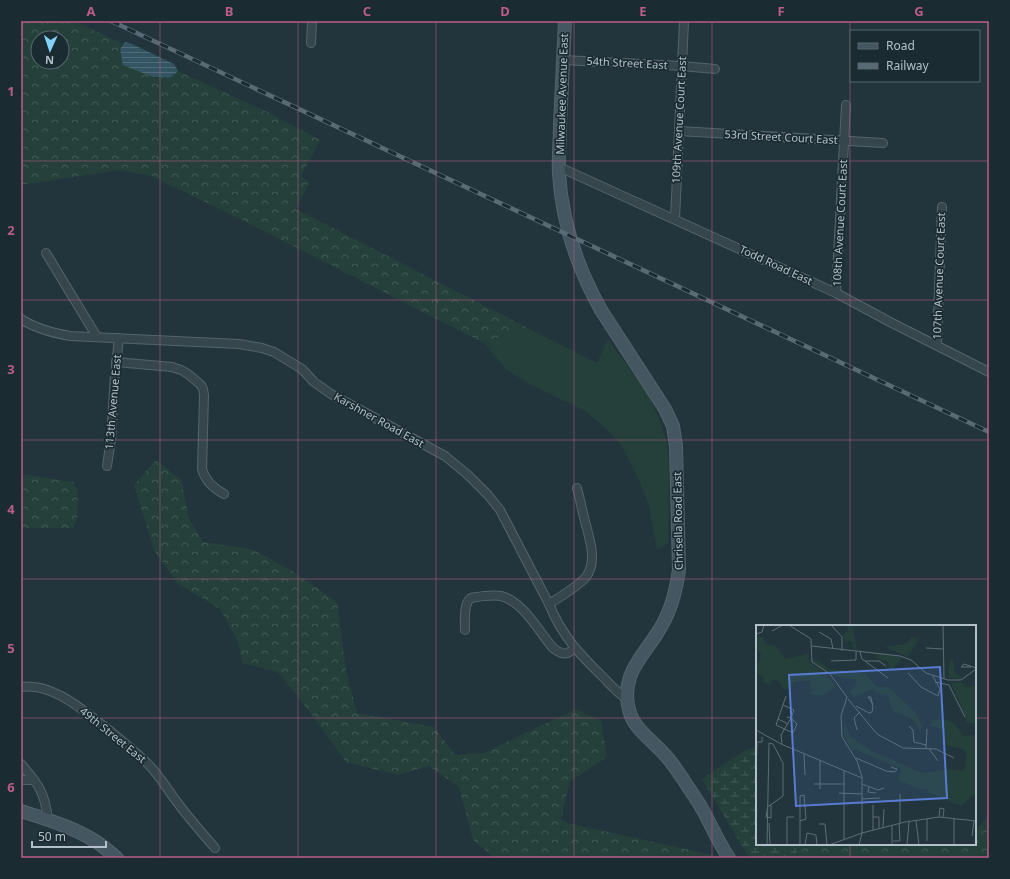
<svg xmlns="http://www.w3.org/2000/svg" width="1010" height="879" viewBox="0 0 1010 879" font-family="'Noto Sans',sans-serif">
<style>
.grass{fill:#25403b}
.forest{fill:url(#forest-crowns);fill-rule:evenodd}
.wetland{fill:url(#wetland-marsh)}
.water{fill:url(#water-rules)}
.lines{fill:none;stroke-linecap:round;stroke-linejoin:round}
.street-casing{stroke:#54646b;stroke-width:10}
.secondary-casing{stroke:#54646b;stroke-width:14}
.street{stroke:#36464d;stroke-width:8}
.secondary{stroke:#445660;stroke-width:12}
.rail-casing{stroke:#586b74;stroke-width:4.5}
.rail{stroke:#1b2b32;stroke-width:3;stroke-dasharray:9;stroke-linecap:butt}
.grid{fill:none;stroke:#bc5c87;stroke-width:1;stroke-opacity:0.55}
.labels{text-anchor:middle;stroke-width:3.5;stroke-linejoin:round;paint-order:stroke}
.street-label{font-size:11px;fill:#b2c1c9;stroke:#1b2b32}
.inset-road{fill:none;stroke:#5c6d75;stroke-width:1}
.view{fill:#597cd2;fill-opacity:0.15;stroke:#597cd2;stroke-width:2}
.inset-edge{fill:none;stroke:#b2c1c9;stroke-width:2}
.neatline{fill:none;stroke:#bc5c87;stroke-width:1.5}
.grid-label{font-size:13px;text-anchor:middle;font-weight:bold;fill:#bc5c87}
</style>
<defs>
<pattern id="forest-crowns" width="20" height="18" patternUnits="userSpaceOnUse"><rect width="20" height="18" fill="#25403b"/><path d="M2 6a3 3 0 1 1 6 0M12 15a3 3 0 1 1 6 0" fill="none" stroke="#425a56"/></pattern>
<pattern id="wetland-marsh" width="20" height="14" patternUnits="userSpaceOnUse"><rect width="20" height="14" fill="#25403b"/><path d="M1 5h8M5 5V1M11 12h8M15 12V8" fill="none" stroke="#425a56"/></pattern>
<pattern id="water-rules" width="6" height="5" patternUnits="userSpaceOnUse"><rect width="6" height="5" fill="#335463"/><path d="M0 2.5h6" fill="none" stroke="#4e6b78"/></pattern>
</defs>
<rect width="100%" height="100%" fill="#22353d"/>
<!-- grass -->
<path class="grass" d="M526,327l71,36 11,-24 39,54 13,28 7,22 2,24 -1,76 -11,7 -8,-44 -10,-26 -16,-32 -16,-19 -22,-18 -59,-29 -20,-13 -22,-26z"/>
<!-- forest -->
<g class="forest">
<path d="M21,21h53l49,23 -3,5 51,28 7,-6 89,41 53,28 -19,36 8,6 -13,27 230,118 -42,16 -242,-123 -90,-44 -33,-6 -98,15zM38,38h24v24h-24z"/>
<path d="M156,460l25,20 8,39 14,23 48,7 41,22 45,31 9,69 11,42 77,14 21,28 29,-2 92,-44 25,12 6,36 -37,24 -9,39 10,4 142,31 3,3h-221l-22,-18 -14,-53 -30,-21 -32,9 -51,-13 -36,-50 -32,-40 -36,-9 -4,-21 -18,-33 -43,-26 -23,-33 -20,-65z"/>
<path d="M21,474l52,8 5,9 -1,27 -4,10h-52z"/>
<path d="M989,815v43h-202l22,-14h166v-13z"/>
</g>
<!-- wetland -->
<path class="wetland" d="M757,746v98h52l-22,14h-36l-4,-4 -45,-75 41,-27z"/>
<!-- water -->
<path class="water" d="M125,42l7,2 42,20 4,7 -7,6h-18l-30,-12 -3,-16z"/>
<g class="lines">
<defs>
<g id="street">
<path d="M311,43l1,-22"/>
<path d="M563,60l119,6 33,3"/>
<path d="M679,131l204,12"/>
<path d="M559,167l277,126 56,30 97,49"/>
<path d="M675,219l9,-198"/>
<path d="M46,253l51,84"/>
<path d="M836,293l10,-188"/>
<path d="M21,319c15,10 32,14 49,17l169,8 23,4 12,4 28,17 12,13 17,12 114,62 23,19 20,20 12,15 49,94c13,32 31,51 55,74 4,4 7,8 11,11 3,4 8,7 12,10"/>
<path d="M937,345l5,-138"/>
<path d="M116,362l56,5 9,3 7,4 13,11 2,4 1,6 -2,74c3,12 11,19 22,25"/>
<path d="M107,466l4,-27 4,-65 4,-36"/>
<path d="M549,604c11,-7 28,-17 37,-27 12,-16 3,-39 -1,-56 -3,-11 -5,-22 -8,-33"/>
<path d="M465,630c0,-8 -2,-27 6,-32 3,-1 8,-1 12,-2 6,0 13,-1 18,0 22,5 38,36 52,52 8,6 15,9 21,-1"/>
<path d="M21,687c32,-5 64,25 88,43 13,11 27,22 39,34 10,10 18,23 26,34 13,18 27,34 41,50"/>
<path d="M21,764c17,20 24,28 27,56"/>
<path d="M21,780h13"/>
</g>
<g id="secondary">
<path d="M565,21c-2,35 -3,69 -5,104 0,16 -2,33 -1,49 3,47 19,95 42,136l64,99 8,17 3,20 3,124c-4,26 -9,44 -23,65 -9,14 -21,27 -26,42 -4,12 -4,24 0,36 5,17 24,29 35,42 7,7 12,16 18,24 6,10 13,19 18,28 10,17 17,35 28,51"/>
<path d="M21,811c25,8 52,16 74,30 8,5 15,11 22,17"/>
</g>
</defs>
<!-- street casing -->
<use href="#street" class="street-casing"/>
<!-- secondary casing -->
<use href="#secondary" class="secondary-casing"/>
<!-- street -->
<use href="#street" class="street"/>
<!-- secondary -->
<use href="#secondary" class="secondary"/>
<defs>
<path id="rail" d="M111,21l878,411"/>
</defs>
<!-- rail casing -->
<use href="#rail" class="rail-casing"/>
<!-- rail -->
<use href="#rail" class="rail"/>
</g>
<!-- grid -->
<path class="grid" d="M160,21v837M298,21v837M436,21v837M574,21v837M712,21v837M850,21v605M21,161h968M21,300h968M21,440h968M21,579h968M21,718h736M975,718h14M850,844v14"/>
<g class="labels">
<!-- street labels -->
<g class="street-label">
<text transform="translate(627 63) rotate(3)" y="4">54th Street East</text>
<text transform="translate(562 94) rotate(-88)" y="4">Milwaukee Avenue East</text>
<text transform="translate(679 120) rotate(-87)" y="4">109th Avenue Court East</text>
<text transform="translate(781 137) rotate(3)" y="4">53rd Street Court East</text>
<text transform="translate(840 223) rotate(-87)" y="4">108th Avenue Court East</text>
<text transform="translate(776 265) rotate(25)" y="4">Todd Road East</text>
<text transform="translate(939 276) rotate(-88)" y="4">107th Avenue Court East</text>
<text transform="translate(113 402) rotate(-85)" y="4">113th Avenue East</text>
<text transform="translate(379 420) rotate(29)" y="4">Karshner Road East</text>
<text transform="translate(678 521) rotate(-91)" y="4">Chrisella Road East</text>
<text transform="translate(113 735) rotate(39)" y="4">49th Street East</text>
</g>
</g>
<!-- overview -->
<g transform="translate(756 625)">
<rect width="220" height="220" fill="#22353d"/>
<path d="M88,96l6,15 22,15 -6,3 -11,-5 -2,3 -9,-15z" fill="#25403b"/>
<path d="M91,0h5l1,3 4,22h-4l-1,-9 -7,1 -2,-7 5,-4zM7,11l3,8 10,2 9,13 23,-5 2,9 16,11 -10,7h-21l-6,8h-6l-3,-7 -7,-3 -4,6 -5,-3 -2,-7h-6v-14l3,1 2,-8 -5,-6v-11zM156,12l6,3 -10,17 -23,-10 20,-3zM120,27l26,6 -11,13 -4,-10 -9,-2zM58,34l16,10 34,4 13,14h12l27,26 7,14 -3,4 -8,-12 -20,-8 -4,-16 -12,-2 -3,-4 -18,8 -4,-2 -1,-5 5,-4 1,-6 -22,-4 -20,-14zM197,34l2,14 8,5h-15l2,-18zM204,57l7,5 9,-2v38h-10v-6l-15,-34zM188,94l11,5 8,12 13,-1v58l-15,13 -33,-14v-3h-9l-21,-9 3,-11 -35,-15 6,-3 51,22 27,-4 14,2 3,-18 -7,-5 -15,-3v-11l-3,-5 -11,-3v-6z" fill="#25403b"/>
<path d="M70,49l10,13 -13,8h-12l-1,-13z" fill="#25403b"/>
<path class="inset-road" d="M33,0l22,14 1,23 18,12 17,23 -6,19 1,21 15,24 5,16v56l-3,12M75,0l11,12v14M187,0l1,54M16,6l11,-6M63,7l12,7 2,10M0,9l6,-2 2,-7M56,21l88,10 11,4 15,13 22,7h13l15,-11M170,23l17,1M104,27l2,7 26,19M75,36l25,-1v-8M109,36h14l7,5M215,42h-10l3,-3 12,4M152,48l13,14 17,9 2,-7 -7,-13M179,57l14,3 16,32M92,74l29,35 26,14 33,1 18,9M27,80l11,5 -3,8 6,6 -4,9 -17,-8 2,-6 10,5M100,81l13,7 3,-1 1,-6 -1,-3 -1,-6h-3l5,7M22,94l8,-23M153,101l4,4 1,12 12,3M0,105l25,14 81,34M101,105l-3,-12 6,-6M26,119l-1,-9 10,-17 -4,-1M170,124l1,-20M173,124l9,12M48,129l1,21M100,133l30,13 9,1 2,-3 -6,-2M88,146v68M0,148l1,-31h5v-5M58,159h30M106,159l16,6 6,-2M113,162l-1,5 8,1M64,164v-28M83,168l23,1M144,169v29M106,174l18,-1M12,180l-2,12 5,1v-13M117,180v25M117,192h6v11M183,192l1,-9 4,1 -1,9M160,196l3,24M13,198l1,22M63,199h6l2,21M136,200v20M127,202l1,-18M216,211l2,-15M137,216h7l-1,-18M171,216v-22M11,220l2,-102 4,1 10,19v33l-14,10M31,220v-28h7M44,220v-49l4,-1 2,24 -6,2M49,220l2,-12 9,2 1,10M73,220l33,-12 43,-11 34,-5 37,4M151,220l2,-23M198,220v-26"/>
<path class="view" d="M184,42l7,131 -151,8 -7,-131z"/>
<rect width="220" height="220" class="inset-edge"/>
</g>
<!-- border -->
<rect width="1010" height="879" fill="none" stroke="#1b2b32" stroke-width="44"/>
<!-- legend -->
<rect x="850" y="30" width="130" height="52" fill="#1b2b32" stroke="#57676e"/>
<rect x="858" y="43" width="20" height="6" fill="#445660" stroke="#57676e"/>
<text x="886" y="50" font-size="12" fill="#b2c1c9">Road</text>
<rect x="858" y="63" width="20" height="6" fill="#586b74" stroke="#57676e"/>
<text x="886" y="70" font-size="12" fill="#b2c1c9">Railway</text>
<!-- north arrow -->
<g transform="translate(50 50) rotate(183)"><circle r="19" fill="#1b2b32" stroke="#57676e"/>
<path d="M0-3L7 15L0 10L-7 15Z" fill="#83d2fc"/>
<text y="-6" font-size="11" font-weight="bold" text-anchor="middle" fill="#b2c1c9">N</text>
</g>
<!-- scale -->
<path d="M32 841v6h74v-6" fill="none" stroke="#b2c1c9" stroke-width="2"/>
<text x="38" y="841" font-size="12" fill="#b2c1c9" stroke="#1b2b32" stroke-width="3" paint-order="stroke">50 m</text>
<rect x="22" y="22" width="966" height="835" class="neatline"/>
<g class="grid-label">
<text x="91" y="16">A</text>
<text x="229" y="16">B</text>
<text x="367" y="16">C</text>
<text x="505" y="16">D</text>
<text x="643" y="16">E</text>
<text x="781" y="16">F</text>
<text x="919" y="16">G</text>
<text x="11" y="96">1</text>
<text x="11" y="235">2</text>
<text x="11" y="374">3</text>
<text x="11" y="514">4</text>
<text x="11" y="653">5</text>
<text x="11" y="792">6</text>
</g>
</svg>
